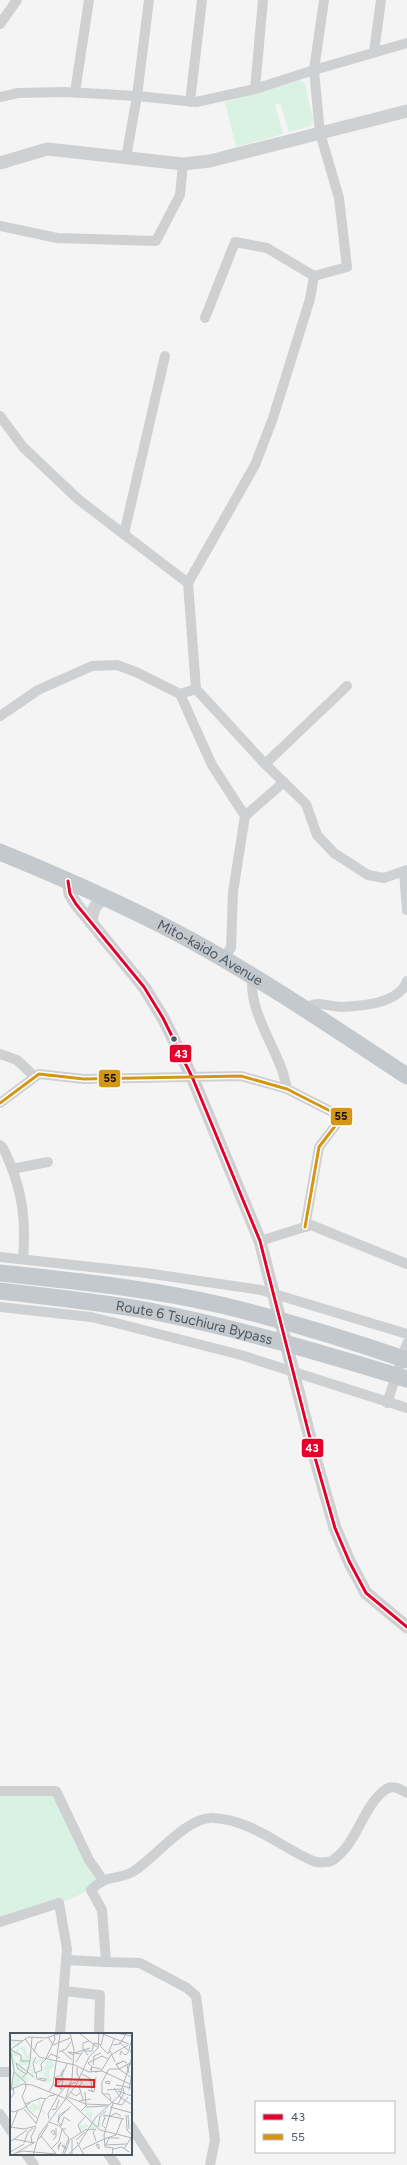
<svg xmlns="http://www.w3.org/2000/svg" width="407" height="2165" viewBox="0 0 407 2165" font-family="Figtree,sans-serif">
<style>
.green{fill:#d9f2e3}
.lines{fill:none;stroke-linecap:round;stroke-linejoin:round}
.minor{stroke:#ced0d2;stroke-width:10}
.tertiary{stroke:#ced0d2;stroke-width:13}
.trunk{stroke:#c4c9cd;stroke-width:17}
.bus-1-casing{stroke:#fff;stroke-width:6}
.bus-2-casing{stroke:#fff;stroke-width:6}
.bus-1{stroke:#e4002b;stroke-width:3}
.bus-2{stroke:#d49613;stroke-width:3}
.bus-dot{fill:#4a5661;stroke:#fff;stroke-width:1.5}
.labels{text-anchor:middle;stroke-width:3;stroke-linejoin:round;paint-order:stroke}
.street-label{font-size:14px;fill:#4a5661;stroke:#fff}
.inset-road{fill:none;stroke:#b0b5b9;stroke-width:1}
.view{fill:#d62828;fill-opacity:0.15;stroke:#d62828;stroke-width:2}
.inset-edge{fill:none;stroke:#4a5661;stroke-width:2}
.line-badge{stroke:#fff;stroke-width:1.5}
.badge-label{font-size:11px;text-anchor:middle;font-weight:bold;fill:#fff}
.pale-badge-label{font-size:11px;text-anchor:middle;font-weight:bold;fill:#111}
</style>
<rect width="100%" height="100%" fill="#f4f4f4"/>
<!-- green -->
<g class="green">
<path d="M300,80l6,5 1,11 7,24 -4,6 -21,6 -9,-29 -5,2 8,29 -47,13 -11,-45z"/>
<path d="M0,1791h56l47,89c-29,23 -68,31 -103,42z"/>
</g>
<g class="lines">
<!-- minor -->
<g class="minor">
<path d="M0,24l17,-24"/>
<path d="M374,52l7,-52"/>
<path d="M255,89l8,-89"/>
<path d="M75,92l14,-92"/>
<path d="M0,97l18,-4 47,-1 72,4 59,6 59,-13 59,-19 93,-27"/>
<path d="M190,102l12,-102"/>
<path d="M126,158l11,-62 12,-96"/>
<path d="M0,226l57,12 99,3 24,-46 3,-31"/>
<path d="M205,318l30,-76 32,6 47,28"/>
<path d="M0,416l23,31 56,53 109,83 8,106"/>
<path d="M124,534l41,-178"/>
<path d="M188,583l67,-118 18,-47 37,-119 4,-23 33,-9 -8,-69 -19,-65 -6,-63 10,-70"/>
<path d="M180,694l16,-5 69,75 41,40 11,31 17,18 34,22 16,3 23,-8"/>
<path d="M0,716l38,-26 54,-24 25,-1 19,7 44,22 32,71 33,51 -12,76 -2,56 -9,11"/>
<path d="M265,764l82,-78"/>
<path d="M245,816l39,-34"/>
<path d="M404,872l3,38"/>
<path d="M253,977c-6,26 18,64 27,88 4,8 5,16 7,24"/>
<path d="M306,1009c10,-10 23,-2 35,-2 21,-1 58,-3 66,-26"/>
<path d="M0,1054l17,6 18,17"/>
<path d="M0,1103l39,-29 45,5 157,-3 46,13 55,28 -23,30 -14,80"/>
<path d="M0,1145c5,3 6,11 9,16 14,34 17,60 14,97"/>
<path d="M12,1169l36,-7"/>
<path d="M260,1241l51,-16 96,39"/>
<path d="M0,1257l146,16 115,17 146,44"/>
<path d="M0,1307l91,10 25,6 125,32 166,53"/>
<path d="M387,1403l20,-60"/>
<path d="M0,1791h56l33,69 14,20"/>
<path d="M0,1922l59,-19 8,46 -7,85"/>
<path d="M67,1960l39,2"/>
<path d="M64,1991l36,4 -1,39"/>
<path d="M0,2072h11"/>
<path d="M0,2114l11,17"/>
<path d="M131,2126l25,39"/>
<path d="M26,2154l8,11"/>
<path d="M108,2154l8,11"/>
<path d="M210,2165l5,-25 -19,-144 -9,-8 -47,-25 -34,-1 -4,-52 -11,-20c3,-3 8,-7 12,-9 10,-5 21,-3 31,-10 22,-14 52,-54 79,-53 39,2 66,28 100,43 4,2 16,2 20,-1 25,-17 29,-53 52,-70 7,-6 15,-1 22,3"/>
</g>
<!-- tertiary -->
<g class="tertiary">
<path d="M0,163l47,-14 136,15 27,-3 197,-50"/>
<path d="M68,881l2,13 6,10 68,83 19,31 30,61 67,162 54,213 21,74 14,33 17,32 41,34"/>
<path d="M91,923c0,-10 4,-20 14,-25"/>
</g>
<!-- trunk -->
<g class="trunk">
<path id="s1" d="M0,852c66,27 132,56 194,90 74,41 143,88 213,134"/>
<path d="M0,1273c74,8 149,15 221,32 63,15 125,34 186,55"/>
<path id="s2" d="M0,1291c50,6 100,11 150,20 87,17 172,42 257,68"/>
</g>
<defs>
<path id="bus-1" d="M68,881l2,13 6,10 68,83 19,31 30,61 67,162 54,213 21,74 14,33 17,32 41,34"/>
<path id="bus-2" d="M0,1103l39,-29 45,5 157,-3 46,13 55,28 -23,30 -14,80"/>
</defs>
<!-- bus-1 casing -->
<use href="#bus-1" class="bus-1-casing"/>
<!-- bus-2 casing -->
<use href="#bus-2" class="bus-2-casing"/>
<!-- bus-1 -->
<use href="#bus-1" class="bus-1"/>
<!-- bus-2 -->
<use href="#bus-2" class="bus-2"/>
</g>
<!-- markers -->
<circle class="bus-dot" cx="174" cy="1039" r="3.5"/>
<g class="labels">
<!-- street labels -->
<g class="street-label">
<text dy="5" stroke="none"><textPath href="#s1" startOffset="233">Mito-kaido Avenue</textPath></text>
<text dy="5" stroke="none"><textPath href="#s2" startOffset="197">Route 6 Tsuchiura Bypass</textPath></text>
</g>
</g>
<!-- overview -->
<g transform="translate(10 2033)">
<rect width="122" height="122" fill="#f4f4f4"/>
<path d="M2,7l5,1 -7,5 2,4 4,2 2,-5 -5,-1 7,-6 -1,8 6,-2 2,10 3,-3 -1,10h3l-1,2 2,2 -3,1 -2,4 4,2 -2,-5h3v6l5,6 -15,-9h4l-2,-4 6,-2 -3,-3 -1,2h-6l4,3 -3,4 -4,-2 -2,-4 5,2 -3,-6 4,-6 4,2 -5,-9h-3l1,7h-6l4,7h-2v6l17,11 -4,-1v4l-7,-3 -2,5 3,-2h2l-12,6 2,-16 5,1 -5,-2 -4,-25v-2l3,-3zM21,23l3,2 -1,3 11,-2v4l6,-3 3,2 3,4 -7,4 2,12h-6l1,-5 -5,1 3,-1v-4l-4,1 1,-2h5l-3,-4 4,-4 -7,-2 -4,2 -5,-4zM28,63l4,10 -3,2 7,4 -1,2 -7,-5 -6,4 1,-3 -5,-2 5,-5 6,3zM76,75l4,1 -3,4 5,-2v10l5,4 4,-2 -1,6 -1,-3 -7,3 -5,-2 -7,3v-7l3,4 2,-4 4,4 4,-2 -2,-4v-6l-1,6 -4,-6 1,-5 -5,3z" fill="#d9f2e3"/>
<path class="inset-road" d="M69,0l18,14M90,0l29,11M105,0l17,3M38,4l5,8 17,-7M15,6l14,18 36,8 14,7 10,-1M122,6l-3,10 3,5M0,7l13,1M109,9l10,9M91,12l3,-12M103,12l7,-1 6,-10M90,13l8,8 6,-15M0,15l4,22 -3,20M0,17l18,-13 18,1 15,-5M1,17l10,5v6h9M52,18l10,9M74,18h8l2,-8 7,2M100,18l5,11M24,19l3,-9 6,-3M49,19l7,-3 5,-7M64,20l16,-5M63,22l-5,-3 13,2M78,22l-5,-6v-6l6,-2M110,22l1,-4 4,4 4,-3M26,24l-3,6 2,10 7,-3 -1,-6 5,-5M36,25l9,-19 -1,-6M37,26l4,-5 9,4M66,29l7,-11M6,30l18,14M6,30l2,6 8,5M83,32l1,-9 7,-3M106,32l7,-4 4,2M67,34v7l5,9M109,36l11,-6M109,36l-3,-5 6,-2M80,37l2,-3 -4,-4 14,-7 6,3M91,38l10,-16 17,-10M4,39l11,10 1,5 -4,10 6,13 9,8M81,39l1,-5 9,2M85,39l7,-1 30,14M26,40l1,6 8,2 1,-2 -7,-1M119,40l-2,-7 5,-3M72,41l9,5 1,13M12,45l5,-5 3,-12 2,-24M43,45l9,-3 5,-11M51,48l-7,4 8,4M99,48l1,3 -4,-1 -1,-1zM72,50l-3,3 4,14M106,52l16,3M104,55l7,10 10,6M0,57l13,-6 9,1 35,14 33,31 32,8M51,57l2,-11 -2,-6 3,-4M78,57l6,2 2,-15M97,57l14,-1M119,57l2,-12M108,58l14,5M39,59l4,-7 7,-51M60,59l6,4 4,-3M93,61h6l2,6M56,64l6,-19 2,-28 -4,-17M58,64l18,7 23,1M0,66l4,-6 -1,-6M69,68l12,-2M103,70l9,2 6,-8M15,71l16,-6 5,1M108,71l6,-11 -1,-5M76,74l21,-1M100,74l22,6M14,76l12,14M0,77l3,2 9,-3 8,-6M42,77l4,-1 3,-9M71,78l5,-5 -1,-14M116,82l1,15 4,4M118,82l1,14M94,84v-2l20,4M99,84l7,-4 5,3M39,86l-1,-5 10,-18 8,-10 10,-4M39,89l11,4 7,10M48,89l1,-7 10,-6M26,91l8,-23 5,-5 6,-1M51,92l-3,-3 2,-5 11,-11M51,93l3,-9 6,4M0,94l14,2 12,-3M88,94l2,-11 6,-5M95,95l-3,-3 3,-8M0,97l8,-20M43,97l2,2 -1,3 -3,-3zM71,99l-3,-7 7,-8M31,103l16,19M4,106l20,4M29,106l9,-14M94,106l12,-4 6,-16M43,107l3,-3v-9M60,107l15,-10 11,-1M66,107l9,-8M86,108l-3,-9 3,-3M0,109l17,-12M67,109l7,13M14,110l4,-11 5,-4M22,110l-1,-6 5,-10M88,111l1,1v4l-3,-4zM53,112l4,3 -1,1 -4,-3zM95,112l22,-1M96,112l3,-7h10M42,115l7,-7 3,-12h4M73,116l21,-10M103,116l9,-2 7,5M114,116l7,-11M49,117l-1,-4 3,-4 -2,5M0,119l14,-8M6,120l7,-2 33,3M2,122l23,-13M23,122l6,-20 37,-50 13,-28 9,-9 1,-15M52,122l7,-17M54,122l5,-13 -1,-6M58,122l11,-11 17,-27 24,-22 12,-38M62,122v-15M102,122l1,-7 -8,-1 -1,-12 9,-32 -11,-10v-11l7,-13h10l13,9"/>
<path class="view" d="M46,46l38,1v7l-38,-1z"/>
<rect width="122" height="122" class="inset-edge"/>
</g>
<g class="line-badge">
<rect x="169" y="1044" width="23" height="19" rx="4" fill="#e4002b"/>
<rect x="98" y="1069" width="23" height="19" rx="4" fill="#d49613"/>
<rect x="330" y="1107" width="23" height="19" rx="4" fill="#d49613"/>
<rect x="301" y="1438" width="23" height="20" rx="4" fill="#e4002b"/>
</g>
<g class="badge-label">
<text x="181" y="1058">43</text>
<text x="312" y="1452">43</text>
</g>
<g class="pale-badge-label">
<text x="110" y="1082">55</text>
<text x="341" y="1120">55</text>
</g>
<!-- legend -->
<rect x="255" y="2101" width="140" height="52" fill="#ffffff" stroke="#b7bbc0"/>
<rect x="263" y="2114" width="20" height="6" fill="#e4002b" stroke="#b7bbc0"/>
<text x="291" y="2121" font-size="12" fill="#4a5661">43</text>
<rect x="263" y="2134" width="20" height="6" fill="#d49613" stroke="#b7bbc0"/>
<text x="291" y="2141" font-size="12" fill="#4a5661">55</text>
</svg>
